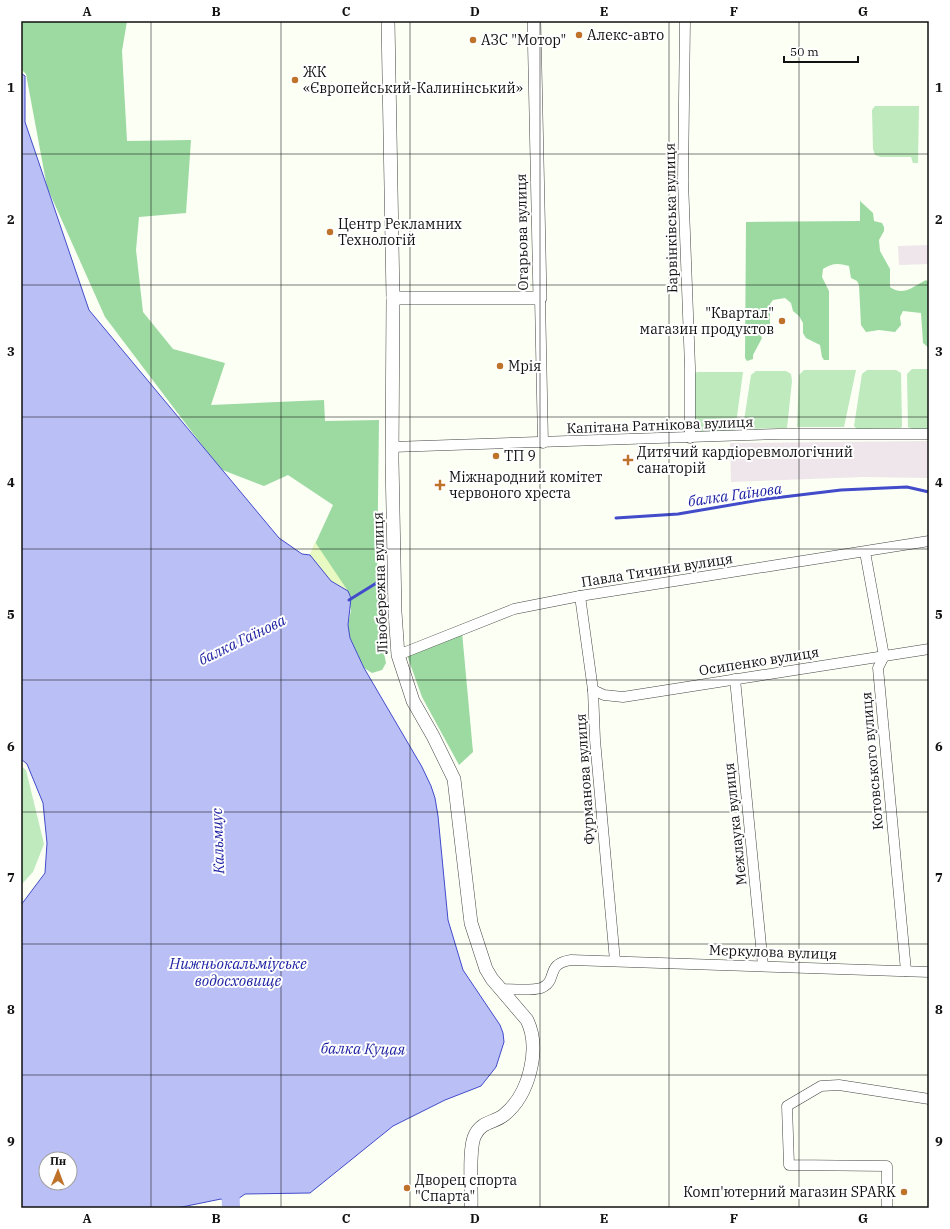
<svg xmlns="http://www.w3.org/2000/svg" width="950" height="1229" viewBox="0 0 950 1229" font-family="'IBM Plex Serif',serif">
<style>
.industrial{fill:#eee6eb}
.green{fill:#beeabe}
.forest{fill:#9ddaa2}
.sand{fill:#e8f9c2}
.water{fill:#babff5;stroke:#424ccb;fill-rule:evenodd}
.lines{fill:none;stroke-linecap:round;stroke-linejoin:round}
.stream{stroke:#424ccb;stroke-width:3}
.river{stroke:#babff5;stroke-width:18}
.minor-casing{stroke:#444;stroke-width:11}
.tertiary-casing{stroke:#444;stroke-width:14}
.minor{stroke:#fff;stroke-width:10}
.tertiary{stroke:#fff;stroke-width:13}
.grid{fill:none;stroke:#111;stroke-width:1;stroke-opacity:0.55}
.poi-dot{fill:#bf722a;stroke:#fff;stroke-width:1.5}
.labels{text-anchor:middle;stroke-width:4;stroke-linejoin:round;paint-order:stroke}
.poi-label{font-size:14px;fill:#111;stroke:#fff;text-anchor:start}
.street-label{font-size:14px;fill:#111;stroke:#fff}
.water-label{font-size:15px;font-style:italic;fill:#1b1fa2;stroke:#fff}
.neatline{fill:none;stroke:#111;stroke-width:1.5}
.grid-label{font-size:13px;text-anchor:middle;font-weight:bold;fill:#111}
</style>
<rect width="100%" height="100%" fill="#fbfff4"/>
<!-- industrial -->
<g class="industrial">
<path d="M929,245v19l-30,1 -1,-19z"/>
<path d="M929,441v37l-66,-1 -132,5 -1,-39z"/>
</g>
<!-- green -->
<g class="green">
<path d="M875,106h44l-1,57h-5l-2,-6h-30l-6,-2 -2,-6 -1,-39z"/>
<path d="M912,369h17v60h-17l-4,-2 -1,-53z"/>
<path d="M804,370h52l-12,57h-47l2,-52z"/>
<path d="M867,370h29l5,3 1,53 -1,2 -44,1 -3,-3 8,-52z"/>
<path d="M756,371h30l5,3 1,7 -5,47 -41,1 -3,-2 8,-52z"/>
<path d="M698,372h45l-8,59h-40l-1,-58z"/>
<path d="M21,766l5,4 18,74 -11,28 -12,13z"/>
</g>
<!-- forest -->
<g class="forest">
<path d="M21,21h106l-5,30 5,90 64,-1 -5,73 -47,4 -3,33 7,62 30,37 52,14 -14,42 113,-5 1,21 54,-1 -2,160 2,49 7,34 -4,7 -10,3 -8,-5 -14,-30 -2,-13 3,-15 -7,-23 -13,-6 -21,-26 23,-50 -45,-30 -24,11 -44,-17 -115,-152 -58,-130 -21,-113 -5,-5z"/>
<path d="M860,201l13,12 1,8 8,2 2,4v4l-5,9 1,11 10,18v18c13,10 24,-1 36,-7l3,3v65l-6,-5 -2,-30 -18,-2 -3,6 1,8 -6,7 -16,-2 -13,2 -5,-7 -2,-40 -2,-4 -6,-3 -2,-12c-11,-3 -17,-3 -26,3l-1,8 7,14v69h-5l-2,-3 -2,-12 -14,-7 -3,-5v-10l-4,-7 -6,-5 -2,-8 -6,-5 -12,2 -3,4v20l-2,2 -11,1v2l5,9 -9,17v4l-6,2 -2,-3 1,-136 114,-1z"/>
<path d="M462,632l11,120 -14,13 -37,-68 -15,-42z"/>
</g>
<!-- sand -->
<path class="sand" d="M315,542l33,49 -17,-10 -21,-26z"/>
<!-- water -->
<path class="water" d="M21,73l4,3v46l64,188 190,228 23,16 8,1 21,26 17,10 3,7 -3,27 2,13 14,30 58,99 9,19 4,12 3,18 10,104 15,50 37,55 3,8 1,9 -8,25 -15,19 -36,14 -52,26 -83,67 -65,1 -14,10 -10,-5 -44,9h-156v-303l24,-32 2,-30 -4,-40 -16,-39 -6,-5zM46,1159h24v24h-24z"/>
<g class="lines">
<!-- stream -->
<g class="stream">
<path d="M616,518l62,-4 88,-15 75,-9 66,-3 22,5"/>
<path d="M349,600l34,-21"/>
</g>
<!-- river -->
<path class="river" d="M230,1180l1,28"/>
<defs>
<g id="minor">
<path d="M685,21l-2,160 7,186v71"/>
<path d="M540,298l3,145"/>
<path d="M392,447l387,-13h150"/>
<path d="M865,552l19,104 -6,12 28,303"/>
<path d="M580,596l13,94 2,50 20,221"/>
<path d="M398,655l116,-46 66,-13 349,-55"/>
<path d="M735,679l28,287"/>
<path d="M593,690l11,5 19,2 306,-48"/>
<path d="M500,989c10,0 32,2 41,-1 18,-7 3,-24 30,-28l358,12"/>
<path d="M887,1208v-42l-98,-1 -2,-59 34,-20 18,-1 90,14"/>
</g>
<g id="tertiary">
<path d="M388,21l5,277 -1,162 3,152 3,43 15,46 20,35 21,43 17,144 15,46 6,10 35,41c14,29 2,75 -23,95 -10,8 -22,6 -29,20 -7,13 -3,57 -4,73"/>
<path d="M393,298h147l-6,-277"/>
</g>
</defs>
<!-- minor casing -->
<use href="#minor" class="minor-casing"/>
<!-- tertiary casing -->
<use href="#tertiary" class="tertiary-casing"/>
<!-- minor -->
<use href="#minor" class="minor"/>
<!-- tertiary -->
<use href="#tertiary" class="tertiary"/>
</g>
<!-- grid -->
<path class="grid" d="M151,21v1187M281,21v1187M410,21v1187M540,21v1187M669,21v1187M799,21v1187M21,154h908M21,285h908M21,417h908M21,549h908M21,680h908M21,812h908M21,944h908M21,1075h908"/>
<!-- markers -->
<g class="poi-dot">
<circle cx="579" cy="35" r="4"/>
<circle cx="473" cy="40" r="4"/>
<circle cx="295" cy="80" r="4"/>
<circle cx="330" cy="232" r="4"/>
<circle cx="782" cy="321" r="4"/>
<circle cx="500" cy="366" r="4"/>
<circle cx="496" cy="456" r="4"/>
<path d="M626 454h4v4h4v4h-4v4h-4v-4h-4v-4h4z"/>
<path d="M438 479h4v4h4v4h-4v4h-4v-4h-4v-4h4z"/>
<circle cx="407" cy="1188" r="4"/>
<circle cx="904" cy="1192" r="4"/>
</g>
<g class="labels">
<!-- poi labels -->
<g class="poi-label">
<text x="587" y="40">Алекс-авто</text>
<text x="481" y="45">АЗС "Мотор"</text>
<text x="303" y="77">ЖК<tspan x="303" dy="16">«Європейський-Калинінський»</tspan></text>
<text x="338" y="229">Центр Рекламних<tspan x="338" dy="16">Технологій</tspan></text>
<text x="774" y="318" text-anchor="end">"Квартал"<tspan x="774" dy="16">магазин продуктов</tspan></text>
<text x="508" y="371">Мрія</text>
<text x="637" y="457">Дитячий кардіоревмологічний<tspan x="637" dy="16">санаторій</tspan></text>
<text x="504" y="461">ТП 9</text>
<text x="449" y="482">Міжнародний комітет<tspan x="449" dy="16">червоного хреста</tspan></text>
<text x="415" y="1185">Дворец спорта<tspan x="415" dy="16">"Спарта"</tspan></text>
<text x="896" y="1197" text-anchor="end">Комп'ютерний магазин SPARK</text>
</g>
<!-- street labels -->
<g class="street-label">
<text transform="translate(671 218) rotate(-91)" y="5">Барвінківська вулиця</text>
<text transform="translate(522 232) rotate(-91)" y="5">Огарьова вулиця</text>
<text transform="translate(660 425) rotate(-2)" y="5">Капітана Ратнікова вулиця</text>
<text transform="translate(657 570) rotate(-9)" y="5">Павла Тичини вулиця</text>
<text transform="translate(380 583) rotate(-92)" y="5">Лівобережна вулиця</text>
<text transform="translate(759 661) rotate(-9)" y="5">Осипенко вулиця</text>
<text transform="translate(872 761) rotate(-95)" y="5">Котовського вулиця</text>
<text transform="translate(585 779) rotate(-94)" y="5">Фурманова вулиця</text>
<text transform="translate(735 824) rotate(-96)" y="5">Межлаука вулиця</text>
<text transform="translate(773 952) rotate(2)" y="5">Мєркулова вулиця</text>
</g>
<!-- water labels -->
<g class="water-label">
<text transform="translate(735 495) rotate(-8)" y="5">балка Гаїнова</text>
<text transform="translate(242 640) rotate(-26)" y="5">балка Гаїнова</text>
<text transform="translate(218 841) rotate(-92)" y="5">Кальмиус</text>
<text x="238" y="969">Нижньокальміуське<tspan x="238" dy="17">водосховище</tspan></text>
<text transform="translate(363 1049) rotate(1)" y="5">балка Куцая</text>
</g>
</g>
<!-- border -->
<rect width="950" height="1229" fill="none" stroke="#ffffff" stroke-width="44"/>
<!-- north arrow -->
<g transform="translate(58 1171) rotate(1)"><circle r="19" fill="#ffffff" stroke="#a0a0a0"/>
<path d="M0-3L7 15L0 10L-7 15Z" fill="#bf722a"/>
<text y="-6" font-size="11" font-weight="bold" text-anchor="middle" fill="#111111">Пн</text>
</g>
<!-- scale -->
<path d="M784 56v6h74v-6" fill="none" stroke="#111111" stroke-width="2"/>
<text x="790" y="56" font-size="12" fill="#111111" stroke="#ffffff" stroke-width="3" paint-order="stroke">50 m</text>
<rect x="22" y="22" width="906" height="1185" class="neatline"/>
<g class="grid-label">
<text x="87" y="16">A</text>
<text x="216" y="16">B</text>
<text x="346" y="16">C</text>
<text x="475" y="16">D</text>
<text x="604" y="16">E</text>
<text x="734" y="16">F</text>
<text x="863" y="16">G</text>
<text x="11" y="92">1</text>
<text x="939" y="92">1</text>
<text x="11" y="224">2</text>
<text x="939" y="224">2</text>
<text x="11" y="356">3</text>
<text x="939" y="356">3</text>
<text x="11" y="487">4</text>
<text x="939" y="487">4</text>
<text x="11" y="619">5</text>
<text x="939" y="619">5</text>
<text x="11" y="751">6</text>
<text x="939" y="751">6</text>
<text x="11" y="882">7</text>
<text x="939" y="882">7</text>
<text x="11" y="1014">8</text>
<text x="939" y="1014">8</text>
<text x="11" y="1146">9</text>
<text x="939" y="1146">9</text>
<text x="87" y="1223">A</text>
<text x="216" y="1223">B</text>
<text x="346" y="1223">C</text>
<text x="475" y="1223">D</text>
<text x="604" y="1223">E</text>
<text x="734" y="1223">F</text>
<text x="863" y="1223">G</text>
</g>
</svg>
